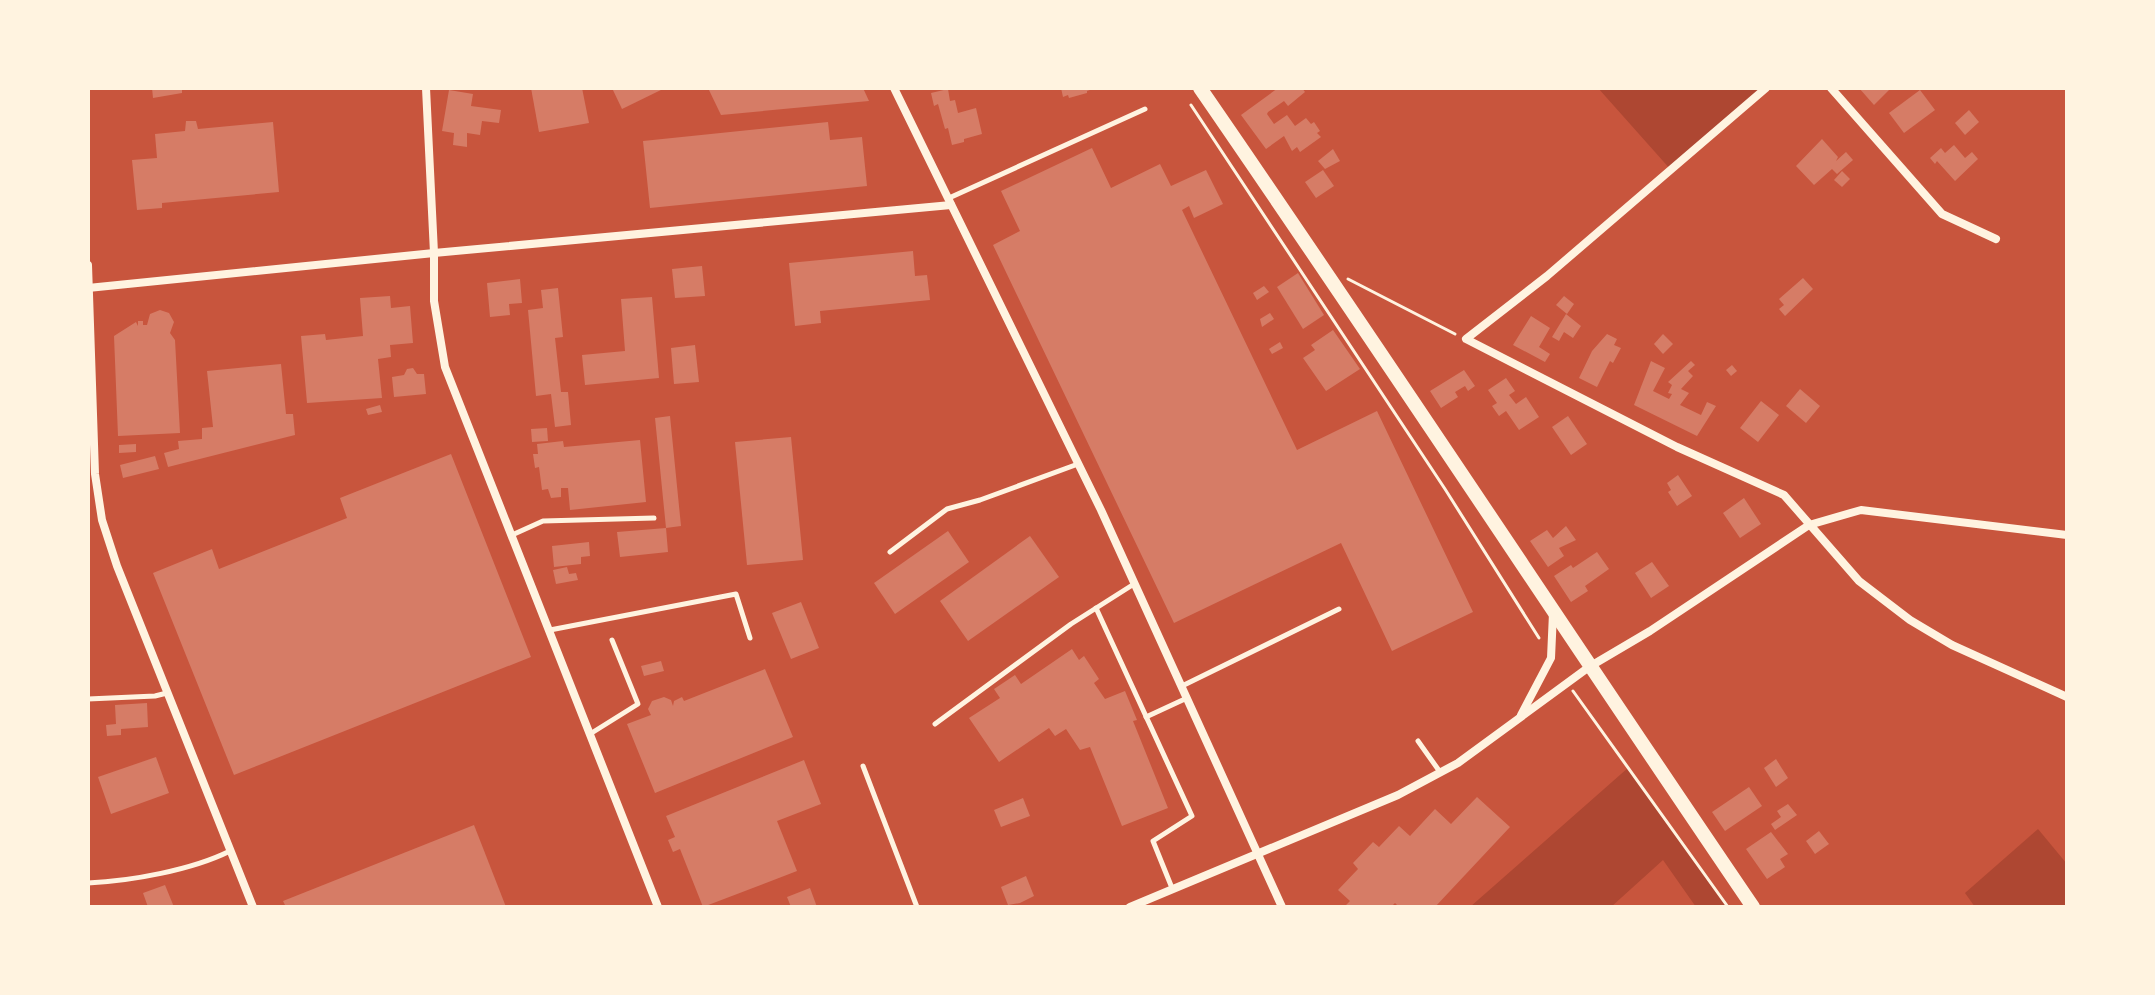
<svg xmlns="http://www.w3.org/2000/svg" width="2155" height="995" viewBox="0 0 2155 995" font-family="Rubik,sans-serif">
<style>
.green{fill:#ae4732}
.building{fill:#d67c66}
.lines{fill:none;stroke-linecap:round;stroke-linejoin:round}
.path{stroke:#fff3e0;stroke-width:3}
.service{stroke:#fff3e0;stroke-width:5}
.minor{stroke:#fff3e0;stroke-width:8}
.secondary{stroke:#fff3e0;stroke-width:14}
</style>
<rect width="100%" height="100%" fill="#c8553d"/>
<!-- green -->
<g class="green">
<path d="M1598,88h166l-93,82z"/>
<path d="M1629,767l99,140h-32l-33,-47 -52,47h-141z"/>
<path d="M2038,829l29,35v43h-92l-10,-14z"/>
</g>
<!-- building -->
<g class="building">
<path d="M152,88h30v5l-29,5z"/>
<path d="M531,88h51l7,35 -50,9z"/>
<path d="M612,88h53l-43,21z"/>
<path d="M708,88h155l6,13 -148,14z"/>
<path d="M1061,88h32v1l-6,2v2l-18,5 -1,-3 -5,2z"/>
<path d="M1278,88h24l3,4 -17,14 -4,-5 -16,11 -1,2 7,10 13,-9 8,11 11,-8 5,6 3,-2 6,9 -3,2 4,4 -21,15 -3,-5 -5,4 -8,-15 -18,13 -25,-34z"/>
<path d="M1859,88h32l-17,17z"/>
<path d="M948,89l2,12 5,-1 3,13 18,-5 6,26 -18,5v3l-12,3 -4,-17 -3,1 -7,-25 -4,2 -3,-13z"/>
<path d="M449,90l24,4 -2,12 30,4 -2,13 -17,-2 -2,14 -13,-2v14l-14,-2 1,-12 -12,-2z"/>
<path d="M1920,90l15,20 -31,23 -15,-20z"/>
<path d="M1969,110l10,12 -14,13 -10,-12z"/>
<path d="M186,121h10l2,8 75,-7 6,70 -117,11v5l-25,2 -5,-50 25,-2 -2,-24 30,-3z"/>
<path d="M828,122l2,18 32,-3 5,49 -217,22 -7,-67z"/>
<path d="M1822,139l16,18 -2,4 10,-9 7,8 -16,14 -5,-5 -18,16 -18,-19z"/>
<path d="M1954,145l11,13 7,-6 6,7 -23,22 -18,-20 -2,3 -5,-6 11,-10 4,5z"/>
<path d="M1092,148l19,40 49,-24 11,22 35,-16 17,34 -29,14 -5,-12 -7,4 115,240 80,-39 96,201 -81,39 -51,-108 -167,80 -181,-378 27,-14 -19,-40z"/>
<path d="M1333,149l7,12 -15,8 -7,-8z"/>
<path d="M1323,170l11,16 -18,12 -11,-16z"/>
<path d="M1842,171l8,8 -8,8 -8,-7z"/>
<path d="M913,251l2,25 12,-1 3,25 -110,11 1,12 -26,3 -6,-63z"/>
<path d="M702,266l3,30 -30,2 -3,-29z"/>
<path d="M1298,273l26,42 -21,14 -26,-42z"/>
<path d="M1803,278l10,11 -28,27 -6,-7 5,-4 -5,-6z"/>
<path d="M520,279l2,24 -13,1 1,11 -20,2 -3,-34z"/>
<path d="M1264,286l5,6 -12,8 -4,-7z"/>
<path d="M558,288l5,49 -8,1 6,54h7l3,33 -16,2 -4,-33 -15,2 -8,-86 15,-2 -2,-18z"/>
<path d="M390,296l1,12 19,-2 3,37 -23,2 1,12 -13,2 4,39 -75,5 -6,-67 24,-2 1,6 37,-4 -3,-38z"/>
<path d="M1564,296l10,8 -7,10 -11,-9z"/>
<path d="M652,297l7,81 -74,7 -3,-30 43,-4 -4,-52z"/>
<path d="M160,310l9,3 5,9 -4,11 5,7 5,93 -62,3 -4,-100 22,-14 2,4v-5h5v4h4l3,-11z"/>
<path d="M1270,313l4,6 -12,8 -2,-8z"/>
<path d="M1566,314l15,12 -8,12 -9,-6 -5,9 -7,-4z"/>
<path d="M1531,316l19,12 -11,19 11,7 -5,8 -32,-17z"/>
<path d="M1333,330l27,39 -34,22 -23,-33 12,-8 -4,-5z"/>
<path d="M1607,334l10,5 -3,6 7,3 -8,15 -3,-2 -13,26 -18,-9 13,-27z"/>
<path d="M1663,334l10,10 -10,10 -9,-10z"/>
<path d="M1280,342l3,6 -11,6 -3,-5z"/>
<path d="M695,345l4,37 -25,2 -3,-36z"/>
<path d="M1651,361l14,7 -12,23 16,8 3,-5 -4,-1 4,-8 -4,-3 23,-21 4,4 -7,6 5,5 -12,13 8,4 -9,12 21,10 6,-13 9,4 -19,30 -63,-31z"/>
<path d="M281,364l5,50h7l2,21 -127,32 -4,-14 15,-4 -1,-8 24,-2v-11l11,-1 -6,-56z"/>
<path d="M1732,365l5,6 -6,5 -5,-6z"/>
<path d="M413,368l4,6h7l2,20 -32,3 -2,-20 12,-2 3,-6z"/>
<path d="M1464,370l11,16 -7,5 -3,-5 -10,6 3,5 -17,11 -11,-17z"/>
<path d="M1506,378l9,13 -6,4 7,9 10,-7 13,20 -20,13 -13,-19 -7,5 -7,-10 5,-3 -9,-13z"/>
<path d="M1800,389l20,17 -14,17 -20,-17z"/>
<path d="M1761,401l18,14 -21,27 -18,-14z"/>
<path d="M380,405l2,7 -14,3 -2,-6z"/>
<path d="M670,416l11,110 -15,2 2,24 -48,5 -3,-25 49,-4 -11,-110z"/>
<path d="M1568,416l19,28 -16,11 -19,-28z"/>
<path d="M547,428l1,13 -16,1 -1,-13z"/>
<path d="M791,437l12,123 -56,5 -12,-123z"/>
<path d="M640,440l6,62 -76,8 -2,-22h-7v9l-10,1 -3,-9 -6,1 -3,-23 -4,1 -2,-14h5l-1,-10 26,-3 1,6z"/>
<path d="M136,444v8l-17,1v-8z"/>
<path d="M451,454l80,203 -297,118 -81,-202 59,-24 7,20 128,-51 -7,-20z"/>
<path d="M155,456l4,13 -36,9 -3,-13z"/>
<path d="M1678,475l14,21 -15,10 -9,-14 3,-2 -4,-7z"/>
<path d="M1744,498l17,26 -21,14 -17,-25z"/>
<path d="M1566,526l10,14 -17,8 5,8 -16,11 -18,-26 17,-11 6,8z"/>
<path d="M948,531l21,31 -74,52 -21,-31z"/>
<path d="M1030,536l29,41 -91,64 -28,-40z"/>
<path d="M589,542l1,14 -9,1v7l-27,3 -2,-21z"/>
<path d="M1597,552l12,17 -24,17 3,5 -17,11 -17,-26 17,-11 2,3z"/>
<path d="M1652,562l17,24 -18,12 -16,-25z"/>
<path d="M567,567l2,7 7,-1 2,7 -22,4 -3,-14z"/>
<path d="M801,602l18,46 -28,11 -19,-46z"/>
<path d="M1072,649l7,11 5,-4 15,23 -5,4 11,16 20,-8 12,29 -4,1 35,87 -46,18 -32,-79 -10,3 -14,-21 -11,7 -6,-8 -50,34 -30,-44 31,-20 -6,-9 21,-14 6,9z"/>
<path d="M661,661l3,10 -20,5 -3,-10z"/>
<path d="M765,669l28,68 -138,56 -28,-69 24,-9 -3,-6 4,-8 12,-4 7,3 2,6 1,-5 8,-4 2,4z"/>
<path d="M147,703l1,24 -27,2v6l-14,1 -1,-11 10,-1 -1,-19z"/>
<path d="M156,757l13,36 -58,21 -13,-37z"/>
<path d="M1776,759l12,19 -12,9 -12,-19z"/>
<path d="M804,760l17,44 -44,17 20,50 -94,36 -23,-58 -7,3 -5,-12 7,-3 -9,-21z"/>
<path d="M1749,787l13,19 -37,25 -13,-19z"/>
<path d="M1477,797l33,30 -75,80h-36l-4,-4 -4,4h-47l6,-6 -12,-11 20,-21 -5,-6 20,-21 6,5 20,-21 11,10 25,-27 16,15z"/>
<path d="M1023,798l7,18 -29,11 -7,-17z"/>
<path d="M1788,804l9,11 -22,15 -4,-6 10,-7 -4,-6z"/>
<path d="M474,825l32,82h-220l-3,-6z"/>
<path d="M1819,831l10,13 -14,10 -9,-13z"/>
<path d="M1771,832l17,22 -8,5 5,8 -18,12 -21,-30z"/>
<path d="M1026,876l8,20 -14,7 -12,2 -7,-18z"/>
<path d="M165,885l9,22h-26l-5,-14z"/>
<path d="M810,888l7,19h-26l-4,-10z"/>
</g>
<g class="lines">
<!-- path -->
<g class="path">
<path d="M1191,105l254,384 94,149"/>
<path d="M1348,279l107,55"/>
<path d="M1573,691l155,216"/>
</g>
<!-- service -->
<g class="service">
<path d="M949,198l196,-89"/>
<path d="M512,535l31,-14 111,-3"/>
<path d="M890,552l57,-43 33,-9 98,-36"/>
<path d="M1096,608l96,208 -39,25 19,47"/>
<path d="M550,630l186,-36 14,44"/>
<path d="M1182,686l157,-77"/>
<path d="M88,699l67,-3 12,-3"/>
<path d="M1146,717l41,-19"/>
<path d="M935,724l136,-100 63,-40"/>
<path d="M590,734l48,-30 -26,-64"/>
<path d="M1418,741l22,31"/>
<path d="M863,766l54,141"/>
<path d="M88,883c43,-2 104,-13 142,-32"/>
</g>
<!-- minor -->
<g class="minor">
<path d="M426,88l8,165v48l11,66 213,540"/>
<path d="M894,88l207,422 181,397"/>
<path d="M1766,88l-219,188 -81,63 211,108 107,48 75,86 51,39 42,25 115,52"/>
<path d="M1831,88l111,126 54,25"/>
<path d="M88,265l7,209 7,46 15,46 136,341"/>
<path d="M88,288l346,-35 517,-48"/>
<path d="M1521,715l30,-57 2,-45"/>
<path d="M1130,907l268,-112 60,-32 131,-96 61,-36 159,-106 52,-15 206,25"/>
</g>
<!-- secondary -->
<path class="secondary" d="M1200,88c187,271 368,547 553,819"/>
</g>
<!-- border -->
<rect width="2155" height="995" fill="none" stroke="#fff3e0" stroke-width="180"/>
</svg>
